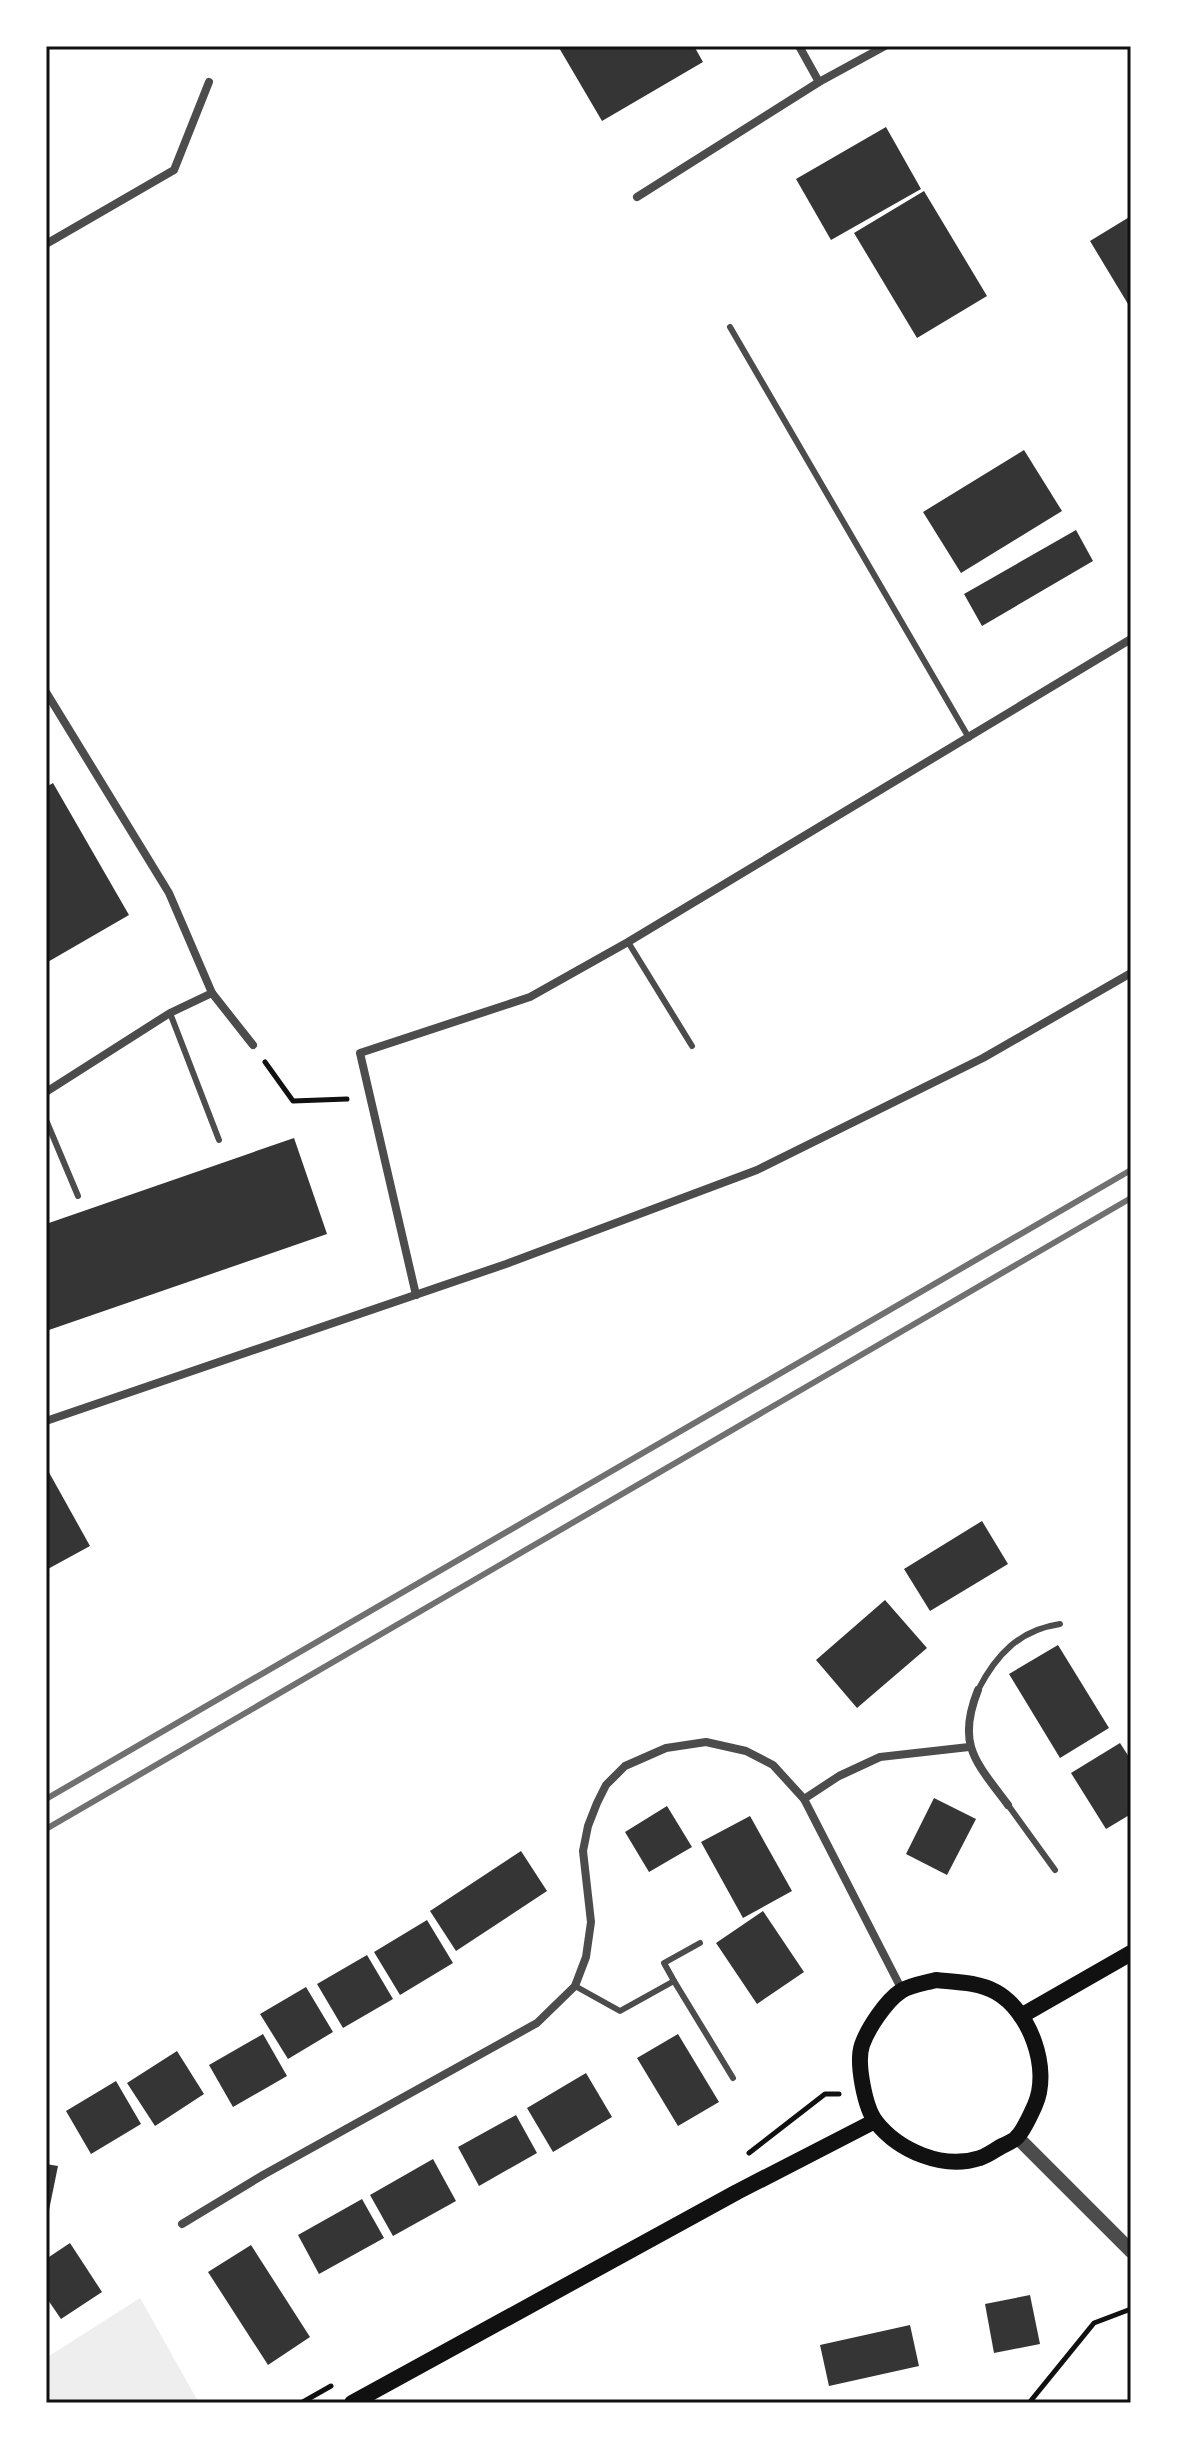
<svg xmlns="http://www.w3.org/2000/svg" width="1177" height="2449" viewBox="0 0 1177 2449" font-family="'Noto Serif',serif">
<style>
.green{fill:#eee}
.building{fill:#353535}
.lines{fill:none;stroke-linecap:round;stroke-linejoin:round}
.path{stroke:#111;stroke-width:5}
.service{stroke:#4c4c4c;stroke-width:6}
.minor{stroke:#4c4c4c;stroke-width:8}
.tertiary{stroke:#4c4c4c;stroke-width:14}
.secondary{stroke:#111;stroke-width:16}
.rail{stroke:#707070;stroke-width:6}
.neatline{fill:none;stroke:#111;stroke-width:3}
</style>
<rect width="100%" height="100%" fill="#fff"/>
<!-- green -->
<path class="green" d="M140,2298l59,105h-153v-45z"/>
<!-- building -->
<g class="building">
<path d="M558,46h136l9,16 -101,59z"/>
<path d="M886,127l35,62 -90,51 -35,-61z"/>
<path d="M924,191l63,105 -70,42 -63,-105z"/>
<path d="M1131,216v93l-41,-68z"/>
<path d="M1024,450l38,61 -101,62 -38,-61z"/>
<path d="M1076,530l17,31 -111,65 -18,-32z"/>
<path d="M53,783l76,132 -83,48v-176z"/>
<path d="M294,1138l33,96 -281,97v-107z"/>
<path d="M46,1467l44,79 -44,24z"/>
<path d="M982,1521l26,43 -78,47 -26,-42z"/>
<path d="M885,1600l42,48 -70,60 -41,-48z"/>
<path d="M1058,1645l51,83 -49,30 -51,-84z"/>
<path d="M1120,1743l11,17v54l-25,15 -35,-56z"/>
<path d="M934,1798l42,21 -29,56 -41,-21z"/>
<path d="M667,1806l25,41 -43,25 -24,-40z"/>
<path d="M750,1816l42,75 -49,27 -42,-76z"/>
<path d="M521,1851l26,40 -91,60 -26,-40z"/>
<path d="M763,1911l41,61 -47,32 -41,-61z"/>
<path d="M427,1920l26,43 -53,32 -26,-43z"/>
<path d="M367,1955l26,44 -50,29 -26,-44z"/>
<path d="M306,1987l27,45 -45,27 -28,-45z"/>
<path d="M263,2034l24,42 -54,31 -24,-42z"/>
<path d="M678,2034l41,68 -41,24 -41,-68z"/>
<path d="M177,2051l27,43 -49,32 -28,-43z"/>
<path d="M586,2073l26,44 -59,35 -26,-44z"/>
<path d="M116,2081l25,43 -50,30 -25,-43z"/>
<path d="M516,2115l21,38 -58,33 -21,-39z"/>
<path d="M433,2159l23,42 -63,35 -23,-41z"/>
<path d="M46,2164l12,2 -11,54h-1z"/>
<path d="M362,2199l22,39 -65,36 -21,-39z"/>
<path d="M70,2243l32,49 -41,27 -15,-22v-38z"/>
<path d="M251,2245l59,92 -42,28 -60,-93z"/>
<path d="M1030,2295l10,49 -46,9 -9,-49z"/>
<path d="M910,2325l9,41 -90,20 -9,-41z"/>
</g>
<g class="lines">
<!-- path -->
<g class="path">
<path d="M265,1062l28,39 54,-2"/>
<path d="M749,2153l76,-59h14"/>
<path d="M301,2403l30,-17"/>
<path d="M1029,2403l65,-80 37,-14"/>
</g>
<!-- service -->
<g class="service">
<path d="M730,327l239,411"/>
<path d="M628,942l64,104"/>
<path d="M170,1013l49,127"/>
<path d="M46,1120l32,76"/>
<path d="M978,1690c18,-35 41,-60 82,-66"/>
<path d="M1008,1805l47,65"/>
<path d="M674,1981l-10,-18 36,-20"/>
<path d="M575,1986l45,25 54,-30 59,97"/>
</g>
<!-- minor -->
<g class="minor">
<path d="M799,46l20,36"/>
<path d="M637,197l182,-115 66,-36"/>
<path d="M46,244l128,-74 35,-88"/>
<path d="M46,692l123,201 43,100 -42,20 -124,79"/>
<path d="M212,993l41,52"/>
<path d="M416,1295l-56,-242 170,-56 98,-55 503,-303"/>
<path d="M46,1421l460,-157 251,-94 226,-112 148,-85"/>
<path d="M978,1690c-22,55 -2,72 30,115"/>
<path d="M804,1799l35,-23 41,-19 89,-10"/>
<path d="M182,2224l81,-49 274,-152 38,-37 11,-29 5,-35 -8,-71 5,-25 9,-23 9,-18 19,-19 41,-18 40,-6 40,9 27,14 31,34 98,191"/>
</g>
<!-- tertiary -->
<path class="tertiary" d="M1017,2137l114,114"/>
<!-- secondary -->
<g class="secondary">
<path d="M936,1980c20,2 42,2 60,12 34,19 55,77 39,113 -4,9 -11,25 -18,32 -3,4 -11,7 -15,9 -7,4 -15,10 -22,12 -37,12 -81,-7 -104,-36 -11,-14 -20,-59 -14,-77 6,-17 24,-44 39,-54 9,-6 24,-8 35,-11z"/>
<path d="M1021,2016l110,-63"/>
<path d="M352,2403l385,-211 138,-71"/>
</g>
<!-- rail -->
<g class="rail">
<path d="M46,1799l1085,-629"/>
<path d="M46,1829l1085,-631"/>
</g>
</g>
<!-- border -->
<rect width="1177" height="2449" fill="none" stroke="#ffffff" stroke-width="96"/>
<rect x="48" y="48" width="1081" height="2353" class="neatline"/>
</svg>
